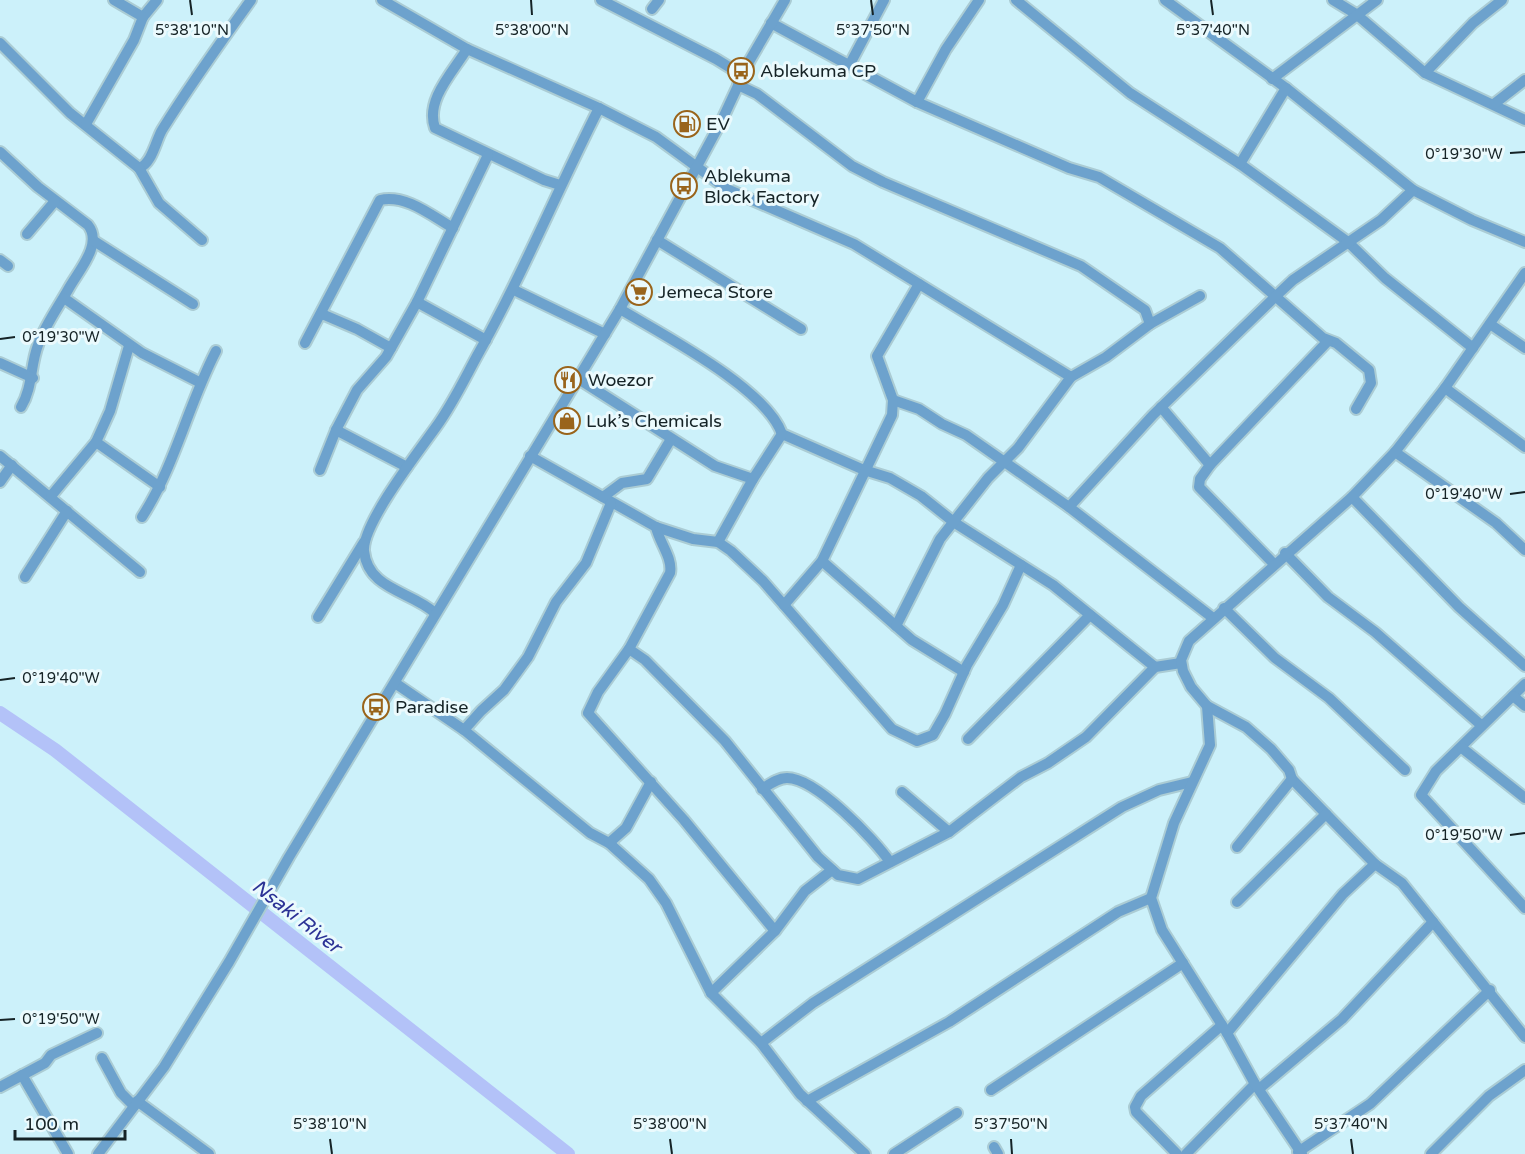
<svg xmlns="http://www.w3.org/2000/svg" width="1525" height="1154" viewBox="0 0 1525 1154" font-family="'Varela Round',sans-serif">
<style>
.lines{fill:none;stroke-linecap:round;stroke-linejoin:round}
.river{stroke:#b3c2f8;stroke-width:14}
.minor-casing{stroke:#abccd4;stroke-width:14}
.minor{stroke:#6da2cd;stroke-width:10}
.ticks{fill:none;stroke:#152326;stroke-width:2}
.labels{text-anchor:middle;stroke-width:6;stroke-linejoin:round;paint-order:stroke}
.poi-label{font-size:18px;fill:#152326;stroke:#ebfafd;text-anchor:start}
.water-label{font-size:20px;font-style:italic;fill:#2c3396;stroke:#ebfafd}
.ticks-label{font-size:15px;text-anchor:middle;fill:#152326;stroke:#ebfafd;stroke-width:6;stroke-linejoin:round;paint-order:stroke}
</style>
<rect width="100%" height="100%" fill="#ccf1fa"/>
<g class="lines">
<!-- river -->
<path class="river" d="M0,713l55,37 513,404"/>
<defs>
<g id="minor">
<path d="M382,0l85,49 132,59 57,29 71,52 127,55 217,133"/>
<path d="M601,0l115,59 26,16"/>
<path d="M1016,0l114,93 110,71 108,78 37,36 88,70"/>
<path d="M1165,0l121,88 127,102 59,30 53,22"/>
<path d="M1333,0l23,14 69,59 100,47"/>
<path d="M652,9l7,-9"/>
<path d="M143,17l14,-17"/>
<path d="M771,23l146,79 152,66 30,9 121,71 103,90 13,5 33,27 2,13 -15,26"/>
<path d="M0,43l70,70 69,55c13,-4 17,-28 23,-38 28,-45 58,-87 89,-130"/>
<path d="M467,49c-14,23 -42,51 -32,79l109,52 16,5"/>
<path d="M850,64l34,-64"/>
<path d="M1425,73l48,-50 29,-23"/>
<path d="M1272,79l105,-79"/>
<path d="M738,85l19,9 95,72 31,16 198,84 64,44 5,14"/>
<path d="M917,102l29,-53 33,-49"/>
<path d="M1494,104l31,-24"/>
<path d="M86,124l48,-84 9,-23 -29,-17"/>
<path d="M0,152l38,35 50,38c15,19 -9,45 -19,63 -10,18 -24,37 -31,57 -8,21 -5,42 -17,62"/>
<path d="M1240,164l46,-76"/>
<path d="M139,168l20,35 43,37"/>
<path d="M27,234l28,-33"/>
<path d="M657,240l144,89"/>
<path d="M94,241l99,63"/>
<path d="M0,260l8,6"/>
<path d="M514,290l91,44"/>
<path d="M64,298l78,55 57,29"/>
<path d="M417,302l69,38"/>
<path d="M620,309c43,26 146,79 162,125l82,36 26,8 31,18 34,27 98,62 102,82"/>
<path d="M322,314l35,15 34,19"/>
<path d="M1490,324l35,24"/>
<path d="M305,343l75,-143c26,-6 52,16 73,28"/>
<path d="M0,363l33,15"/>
<path d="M577,378l138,88 38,13"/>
<path d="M1445,388l80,59"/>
<path d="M893,400l26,9 23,15 24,11 103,72"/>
<path d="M1161,407l49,58 -10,14 -1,8 75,77"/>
<path d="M336,430l71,37"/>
<path d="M96,442l64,45"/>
<path d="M1395,452l101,71 29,27"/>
<path d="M0,456l140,116"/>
<path d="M530,456l126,71 37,12 25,3 13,9 32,30 129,148 25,12 16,-6 12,-21 22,-49 36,-60 18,-40"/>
<path d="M1210,465l118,-124"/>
<path d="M320,470l16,-40 21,-40 29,-33 31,-55 71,-147"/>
<path d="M0,482l12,-17"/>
<path d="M51,496l45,-54 14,-31 19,-65"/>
<path d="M603,497l19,-14 25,-4 24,-40"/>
<path d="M1352,497l107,110 66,59"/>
<path d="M142,517c33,-51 46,-112 74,-166"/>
<path d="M656,527c3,15 17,31 14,46l-41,76 16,11 80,81 93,116 20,18 20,4 91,-47 72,-55 27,-14 38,-26 69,-70 26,-4"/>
<path d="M718,542l35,-63 29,-45"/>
<path d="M1285,553l43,44 47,35 106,93"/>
<path d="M822,561l90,79 52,32"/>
<path d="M25,577l42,-66"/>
<path d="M784,605l38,-44 70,-146 1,-15 -16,-44 42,-72"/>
<path d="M1224,608l51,50 54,40 76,72"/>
<path d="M435,613c-24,-22 -67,-23 -71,-62 -2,-27 55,-100 72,-124 16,-22 28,-47 41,-71 45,-80 80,-165 122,-248"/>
<path d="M318,617l46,-75"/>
<path d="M1213,618l-144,-111 84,-92 124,-120 16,-15 88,-60 32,-30"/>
<path d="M896,626l44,-87 48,-61 30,-30 53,-71 35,-20 44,-33 50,-28"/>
<path d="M629,649l-31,43 -10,21 96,107 91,111 -64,62"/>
<path d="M395,683l69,47 126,103 19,10 40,36 17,24 45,90 50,50 39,51 65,60"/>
<path d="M1525,684l-89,87 -15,24 104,113"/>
<path d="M1513,696l12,10"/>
<path d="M1207,706l39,21 25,22 18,21 3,9 34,35 49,50 27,19 123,154"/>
<path d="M464,730l17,-19 23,-21 24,-33 28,-55 30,-39 25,-60"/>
<path d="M968,739l122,-124"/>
<path d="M1462,748l63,50"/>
<path d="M762,789c8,-5 16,-11 25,-11 29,0 87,61 103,84"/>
<path d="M902,792l47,40"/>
<path d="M609,843l17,-15 25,-46"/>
<path d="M1237,847l55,-68"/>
<path d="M1237,902l89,-88"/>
<path d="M775,931l30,-40 27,-21"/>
<path d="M1227,1033l116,-139 32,-30"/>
<path d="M761,1043l52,-40 309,-196 37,-17 33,-8"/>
<path d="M102,1058l19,35 13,13"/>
<path d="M22,1075l46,79"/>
<path d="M0,1087l45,-24 6,-8 46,-22"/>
<path d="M1259,1089l83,-70 91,-97"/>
<path d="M991,1090l192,-127"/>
<path d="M137,1101l72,53"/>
<path d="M807,1101l142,-79 169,-110 33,-14"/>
<path d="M994,1147l4,7"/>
<path d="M1298,1152l72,-48 120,-114"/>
<path d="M98,1154l66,-87 65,-105 60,-105 331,-548 102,-189 28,-60 35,-60"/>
<path d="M894,1154l63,-41"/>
<path d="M1177,1154l-41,-42 -1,-5 6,-11 81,-71"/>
<path d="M1186,1154l69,-70"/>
<path d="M1302,1154l-47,-70 -28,-51 -65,-103 -11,-32 23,-75 36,-78 -3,-39 -16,-19 -8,-16 -2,-11 8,-19 163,-144 43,-45 50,-64 80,-115"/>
<path d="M1431,1154l58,-58 36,-26"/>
</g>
</defs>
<!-- minor casing -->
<use href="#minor" class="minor-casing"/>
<!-- minor -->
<use href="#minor" class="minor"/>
</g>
<!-- ticks -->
<path class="ticks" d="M190,0l2,15M531,0l1,15M871,0l2,15M1211,0l2,15M1510,153l15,-1M0,339l15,-2M1510,494l15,-2M0,680l15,-2M1510,835l15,-2M0,1020l15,-1M330,1139l2,15M670,1139l2,15M1011,1139l1,15M1351,1139l2,15"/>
<!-- icons -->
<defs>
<symbol id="bus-ring" viewBox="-11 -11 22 22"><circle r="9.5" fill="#ebfafd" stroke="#99641b" stroke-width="1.5"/><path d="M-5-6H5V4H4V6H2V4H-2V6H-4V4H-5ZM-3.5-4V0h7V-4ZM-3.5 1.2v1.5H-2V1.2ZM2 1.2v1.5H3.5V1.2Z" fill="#99641b"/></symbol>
<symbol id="fuel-ring" viewBox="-11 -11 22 22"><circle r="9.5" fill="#ebfafd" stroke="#99641b" stroke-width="1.5"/><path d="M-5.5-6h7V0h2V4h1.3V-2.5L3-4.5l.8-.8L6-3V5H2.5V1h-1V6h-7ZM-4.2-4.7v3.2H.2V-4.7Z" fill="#99641b"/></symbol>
<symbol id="supermarket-ring" viewBox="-11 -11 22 22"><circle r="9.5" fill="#ebfafd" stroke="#99641b" stroke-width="1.5"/><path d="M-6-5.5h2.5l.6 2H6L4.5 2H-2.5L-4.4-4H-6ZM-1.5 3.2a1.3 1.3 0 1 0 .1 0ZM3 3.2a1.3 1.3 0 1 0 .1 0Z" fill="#99641b"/></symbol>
<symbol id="restaurant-ring" viewBox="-11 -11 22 22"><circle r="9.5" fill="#ebfafd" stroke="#99641b" stroke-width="1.5"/><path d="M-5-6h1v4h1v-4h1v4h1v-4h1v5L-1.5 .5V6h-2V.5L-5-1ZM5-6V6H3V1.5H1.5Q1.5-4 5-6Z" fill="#99641b"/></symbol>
<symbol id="shop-ring" viewBox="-11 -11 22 22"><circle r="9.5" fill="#ebfafd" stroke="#99641b" stroke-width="1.5"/><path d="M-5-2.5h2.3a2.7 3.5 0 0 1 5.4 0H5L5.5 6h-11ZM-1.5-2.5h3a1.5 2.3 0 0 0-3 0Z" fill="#99641b"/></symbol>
</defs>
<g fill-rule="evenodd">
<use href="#bus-ring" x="726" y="56" width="30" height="30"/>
<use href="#fuel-ring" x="672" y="109" width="30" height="30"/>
<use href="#bus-ring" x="669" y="171" width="30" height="30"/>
<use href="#supermarket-ring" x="624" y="277" width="30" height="30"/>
<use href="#restaurant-ring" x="553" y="365" width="30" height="30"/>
<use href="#shop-ring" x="552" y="406" width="30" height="30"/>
<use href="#bus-ring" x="361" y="692" width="30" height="30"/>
</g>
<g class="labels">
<!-- poi labels -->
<g class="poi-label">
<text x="760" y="77">Ablekuma CP</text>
<text x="706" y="130">EV</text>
<text x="704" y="182">Ablekuma<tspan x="704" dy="21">Block Factory</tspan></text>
<text x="658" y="298">Jemeca Store</text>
<text x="588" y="386">Woezor</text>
<text x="586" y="427">Luk’s Chemicals</text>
<text x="395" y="713">Paradise</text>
</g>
<!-- water labels -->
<g class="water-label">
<text transform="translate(297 916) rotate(38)" y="7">Nsaki River</text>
</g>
</g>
<g class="ticks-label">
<text x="192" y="35">5°38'10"N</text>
<text x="532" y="35">5°38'00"N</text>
<text x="873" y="35">5°37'50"N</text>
<text x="1213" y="35">5°37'40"N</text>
<text x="1464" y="159">0°19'30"W</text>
<text x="61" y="342">0°19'30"W</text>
<text x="1464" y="499">0°19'40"W</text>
<text x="61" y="683">0°19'40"W</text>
<text x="1464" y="840">0°19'50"W</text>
<text x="61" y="1024">0°19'50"W</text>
<text x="330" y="1129">5°38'10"N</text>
<text x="670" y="1129">5°38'00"N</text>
<text x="1011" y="1129">5°37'50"N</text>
<text x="1351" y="1129">5°37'40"N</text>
</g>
<!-- scale -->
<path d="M15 1130v9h110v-9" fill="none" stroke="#152326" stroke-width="3"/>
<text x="24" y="1130" font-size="18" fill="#152326" stroke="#ebfafd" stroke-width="4.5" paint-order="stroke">100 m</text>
</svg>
